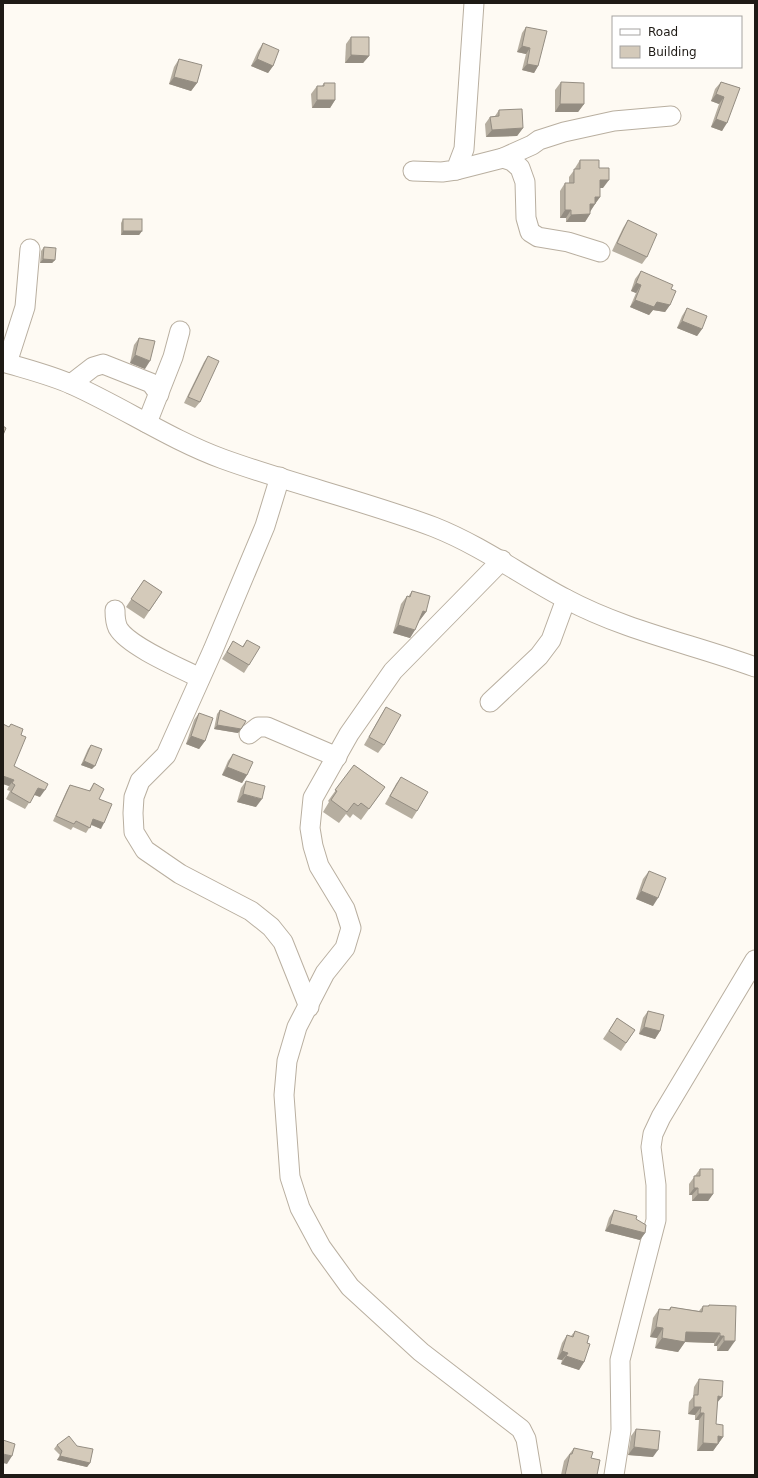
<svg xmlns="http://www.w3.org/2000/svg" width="758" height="1478" viewBox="0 0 758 1478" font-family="'DejaVu Sans',sans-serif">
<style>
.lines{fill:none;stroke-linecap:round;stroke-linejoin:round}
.minor-casing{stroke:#b9afa0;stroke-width:21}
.minor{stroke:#fff;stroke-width:19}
.wall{fill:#b6aea0}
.shaded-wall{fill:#948d82}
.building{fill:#d4caba;stroke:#948d82}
</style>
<rect width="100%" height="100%" fill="#fefaf3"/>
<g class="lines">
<defs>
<g id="minor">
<path d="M503,158l29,-13 7,-5 25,-8 50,-11 57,-5"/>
<path d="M456,170l47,-12 9,3 8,7 5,14 1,36 4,14 8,5 30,5 32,10"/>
<path d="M413,171l29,1 14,-2 8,-21 10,-146"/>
<path d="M3,362c23,7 48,13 70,23 51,23 98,55 150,74 69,25 142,42 211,68 48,19 88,49 132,72 60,32 126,45 189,68"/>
<path d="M7,363l18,-56 5,-58"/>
<path d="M71,384l22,-17 10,-3 48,19 8,11"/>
<path d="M147,423l26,-66 7,-26"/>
<path d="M280,477l-15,49 -52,124 -47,105 -26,26 -6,16 -1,16 1,19 11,18 35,24 71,37 20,16 12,15 26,65"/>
<path d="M502,560l-109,111 -44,63 -36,64 -3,30 3,18 6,20 26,43 6,19 -6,20 -20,25 -28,54 -10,34 -3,34 6,82 10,31 21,39 29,40 71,65 100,77 5,10 6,36"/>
<path d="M115,610c0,6 0,12 3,18 10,18 62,40 82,50"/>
<path d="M490,702l49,-46 12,-16 15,-41"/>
<path d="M249,734l9,-7h9l70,30"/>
<path d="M614,1475l7,-45 -1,-70 36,-140v-35l-5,-38 2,-13 8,-17 94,-157"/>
</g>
</defs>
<!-- minor casing -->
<use href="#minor" class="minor-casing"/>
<!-- minor -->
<use href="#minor" class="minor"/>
</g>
<!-- wall -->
<g class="wall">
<path d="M526,27l12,39 -4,7 -12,-3 4,-16 -9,-2 5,-19z"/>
<path d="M351,37l18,19 -6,7h-18l1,-19z"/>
<path d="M263,43l10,23 -5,7 -17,-7 7,-15z"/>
<path d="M179,59l18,24 -6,8 -22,-7 5,-17z"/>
<path d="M561,82l23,22 -6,8h-23v-22z"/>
<path d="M721,82l19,6 -18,43 -11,-4 8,-23 -8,-3 4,-12z"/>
<path d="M324,83l11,17 -5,8h-18l-1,-14 6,-8h5z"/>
<path d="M499,110l24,18 -6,8 -31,1 -1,-13 5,-7 5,-1z"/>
<path d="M580,160l19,8 4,20h-3v9l-10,14v3l-5,8h-19v-4h-6v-27l5,-8h4v-6l6,-8v-1z"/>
<path d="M123,219l19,12 -3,4h-18v-12z"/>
<path d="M628,220l19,37 -5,7 -30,-13 11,-23z"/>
<path d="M44,247l11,13 -3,3h-12l1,-12z"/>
<path d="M641,271l30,18 -1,16 -5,7 -12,-2 -4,5 -19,-8 6,-14 -5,-2 4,-12z"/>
<path d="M687,308l15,21 -5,7 -20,-8 5,-12z"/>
<path d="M139,338l6,31 -15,-6 4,-18z"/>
<path d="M208,356l-8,46 -5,6 -11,-5 20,-41z"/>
<path d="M144,580l18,12 -18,27 -18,-12z"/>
<path d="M412,591l14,21 -6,8 -10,18 -17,-5 8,-29 6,-8 1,1z"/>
<path d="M247,640l2,25 -5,8 -22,-14 11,-18 9,6z"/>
<path d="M386,707l-2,38 -6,8 -14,-8 17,-30z"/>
<path d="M220,710l21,19 -3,4 -24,-4 3,-15z"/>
<path d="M199,713l6,28 -6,8 -13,-5 8,-24z"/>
<path d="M3,724l6,3 2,-3 10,11 -7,31 26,31 -6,-2 -9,14 -19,-10 4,-8 -3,-1 2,-4 -6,-2z"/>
<path d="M91,745l1,24 -11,-4 7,-16z"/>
<path d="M233,754l14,21 -5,8 -20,-8 6,-14z"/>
<path d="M354,765l31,22 -24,33 -8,-6 -3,4 -4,-4 -7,9 -16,-11 6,-10 -1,-1z"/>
<path d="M401,777l16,34 -5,8 -27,-15 11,-20z"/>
<path d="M246,781l10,26 -19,-5 4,-14z"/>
<path d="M94,783l5,16 2,30 -10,-4 -5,8 -13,-6 -2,3 -18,-9 14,-31 3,-5 19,6z"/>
<path d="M649,871l4,35 -17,-7 7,-20z"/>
<path d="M648,1011l12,20 -5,8 -16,-5 4,-16z"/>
<path d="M617,1018l18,12 -14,21 -18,-12z"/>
<path d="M700,1169l13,25 -5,7h-16v-6h-3v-11z"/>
<path d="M614,1210l22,9 9,14 -5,7 -35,-9 4,-13z"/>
<path d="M709,1305l27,1 -8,45h-11v-5h-3v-3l-29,-1 -7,10 -23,-4 2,-10 -7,-1 3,-19 6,-9 9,1 3,-3 28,4 4,-5h5z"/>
<path d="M575,1331l12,12 -3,19 -5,8 -18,-6 1,-4 -5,-1 5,-16 5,-8 4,1z"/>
<path d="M699,1379l18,24 -1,21 7,13 -10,14h-16l2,-31h-4v-5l-7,-1 1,-12 4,-5 1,-10z"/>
<path d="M636,1429l17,28 -25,-2 3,-19z"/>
<path d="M57,1445l33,18 -3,4 -30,-7 3,-5 -6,-6z"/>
<path d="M574,1448l17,10 6,17h-36l3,-14z"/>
</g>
<!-- shaded-wall -->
<g class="shaded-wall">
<path d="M522,46l8,2 -4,6 -9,-2z"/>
<path d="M351,55l18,1 -6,7h-18z"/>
<path d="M257,59l16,7 -5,7 -17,-7z"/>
<path d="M527,64l11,2 -4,7 -12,-3z"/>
<path d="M174,77l23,6 -6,8 -22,-7z"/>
<path d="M716,94l8,3 -5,7 -8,-3z"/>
<path d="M317,100h18l-5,8h-18z"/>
<path d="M560,104h24l-6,8h-23z"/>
<path d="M716,119l11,4 -5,8 -11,-4z"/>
<path d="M523,128l-6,8 -31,1 6,-7z"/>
<path d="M600,180h9l-6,8h-8z"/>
<path d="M595,197h5l-5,7 -5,8h-5z"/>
<path d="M565,210h6l-5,8h-6z"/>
<path d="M590,214l-5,8h-19l5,-7z"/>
<path d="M123,231h19l-3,4h-18z"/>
<path d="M43,259l12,1 -3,3h-12z"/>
<path d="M636,283l5,2 -5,8 -5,-2z"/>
<path d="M635,300l22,2 13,3 -5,7 -12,-2 -4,5 -19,-8z"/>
<path d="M682,321l20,8 -5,7 -20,-8z"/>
<path d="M135,355l15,6 -5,8 -15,-6z"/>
<path d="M423,611l3,1 -6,8 -3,-1z"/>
<path d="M398,625l17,5 -5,8 -17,-5z"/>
<path d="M217,725l24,4 -3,4 -24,-4z"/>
<path d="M191,736l14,5 -6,8 -13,-5z"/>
<path d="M84,761l11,5 -3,3 -11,-4z"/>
<path d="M227,767l20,8 -5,8 -20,-8z"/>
<path d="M3,776l11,4 -5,6 -6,-2z"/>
<path d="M38,788l7,2 -5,7 -7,-3z"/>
<path d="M243,794l19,5 -6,8 -19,-5z"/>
<path d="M93,819l11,4 -3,6 -11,-5z"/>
<path d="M641,891l17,7 -5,8 -17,-7z"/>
<path d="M644,1027l16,4 -5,8 -16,-5z"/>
<path d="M694,1188h4l-6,7h-3z"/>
<path d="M698,1194h15l-5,7h-16z"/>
<path d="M610,1224l35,9 -5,7 -35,-9z"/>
<path d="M656,1327l7,1 -6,10 -7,-1z"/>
<path d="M686,1332l34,1 -6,10 -29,-1 -7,10 -23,-4 7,-10z"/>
<path d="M720,1336h4l-7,10h-3z"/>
<path d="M724,1341h11l-7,10h-11z"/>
<path d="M562,1351l6,2 -6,7 -5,-1z"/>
<path d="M566,1356l18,6 -5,8 -18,-6z"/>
<path d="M718,1396l4,1 -6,7z"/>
<path d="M694,1407h7l-6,8 -7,-1z"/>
<path d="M700,1413h4l-5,7h-4z"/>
<path d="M718,1436l5,1 -10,14h-16l6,-8z"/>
<path d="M634,1447l24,3 -5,7 -25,-2z"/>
<path d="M3,1454l9,2 -5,8 -4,-1z"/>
<path d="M60,1456l30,7 -3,4 -30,-7z"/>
</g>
<!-- building -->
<g class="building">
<path d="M526,27l21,4 -9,35 -11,-2 3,-16 -8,-2z"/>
<path d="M351,37h18v19l-18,-1z"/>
<path d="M263,43l16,7 -6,16 -16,-7z"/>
<path d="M179,59l23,6 -5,18 -23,-6z"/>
<path d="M561,82l23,1v21h-24z"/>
<path d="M721,82l19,6 -13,35 -11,-4 8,-22 -8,-3z"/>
<path d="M324,83h11v17h-18v-14h7z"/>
<path d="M522,109l1,19 -31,2 -2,-13 9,-1v-6z"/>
<path d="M580,160h19v8h10v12h-9v17h-5v7h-5v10l-19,1v-5h-6v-27h9v-14h6z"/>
<rect x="123" y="219" width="19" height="12"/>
<path d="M628,220l29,14 -10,23 -30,-14z"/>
<path d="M44,247l12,1 -1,12 -12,-1z"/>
<path d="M641,271l32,14 -2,4 5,2 -6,14 -13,-3 -3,5 -19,-7 6,-15 -5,-2z"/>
<path d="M687,308l20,8 -5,13 -20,-8z"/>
<path d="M139,338l16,3 -5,20 -15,-6z"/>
<path d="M208,356l11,5 -19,41 -12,-5z"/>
<path d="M3,426l3,2 -3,7z"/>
<path d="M144,580l18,12 -13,19 -18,-12z"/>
<path d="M412,591l18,5 -4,16 -3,-1 -8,19 -17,-5 9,-29 3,1z"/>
<path d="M247,640l13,7 -11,18 -22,-13 6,-11 10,6z"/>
<path d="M386,707l15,8 -17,30 -15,-8z"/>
<path d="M220,710l26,11 -5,8 -24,-4z"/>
<path d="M199,713l14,5 -8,23 -14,-5z"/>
<path d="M3,724l6,3 2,-3 12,5 -2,6 5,2 -12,29 34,18 -3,6 -7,-2 -8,15 -19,-11 4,-7 -3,-2 2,-3 -11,-4z"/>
<path d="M91,745l11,4 -7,17 -11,-5z"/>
<path d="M233,754l20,8 -6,13 -20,-8z"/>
<path d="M354,765l31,22 -16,22 -8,-6 -3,3 -4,-3 -7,9 -16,-12 6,-9 -2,-1z"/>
<path d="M401,777l27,15 -11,19 -27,-15z"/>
<path d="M246,781l19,5 -3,13 -19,-5z"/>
<path d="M94,783l10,6 -5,10 13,5 -8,19 -11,-4 -3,9 -14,-7 -2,3 -18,-8 14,-31 20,6z"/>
<path d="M649,871l17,7 -8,20 -17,-7z"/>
<path d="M648,1011l16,4 -4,16 -16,-4z"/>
<path d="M617,1018l18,12 -9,13 -17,-12z"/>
<path d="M700,1169h13v25h-15v-6h-4v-12h6z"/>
<path d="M614,1210l23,6 -1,3 10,6 -1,8 -35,-9z"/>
<path d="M709,1305l27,1 -1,35h-11v-5h-4v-3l-34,-1 -1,10 -23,-4 1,-10 -7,-1 3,-18 11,1 1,-3 31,5 1,-6h6z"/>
<path d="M575,1331l14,5 -2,7 3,1 -6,18 -18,-6 2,-3 -6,-2 5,-16 6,2z"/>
<path d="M699,1379l24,2 -1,16 -4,-1 -2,28 7,1v12l-5,-1v8l-15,-1 1,-30h-4l1,-6h-7v-12h4z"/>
<path d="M636,1429l24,2 -2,19 -24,-3z"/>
<path d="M69,1436l8,10 16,3 -3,14 -30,-7 2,-5 -5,-6z"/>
<path d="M3,1440l12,4 -3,12 -9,-2z"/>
<path d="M574,1448l19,4 -2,6 9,2 -3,15h-32l5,-21h2z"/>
</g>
<!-- border -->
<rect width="758" height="1478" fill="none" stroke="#1e1a15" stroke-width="8"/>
<!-- legend -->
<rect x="612" y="16" width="130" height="52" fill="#ffffff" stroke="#a5a3a1"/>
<rect x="620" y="29" width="20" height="6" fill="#ffffff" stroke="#a5a3a1"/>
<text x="648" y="36" font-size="12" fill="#1e1a15">Road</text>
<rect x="620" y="46" width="20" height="12" fill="#d4caba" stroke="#a5a3a1"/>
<text x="648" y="56" font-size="12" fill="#1e1a15">Building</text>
</svg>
